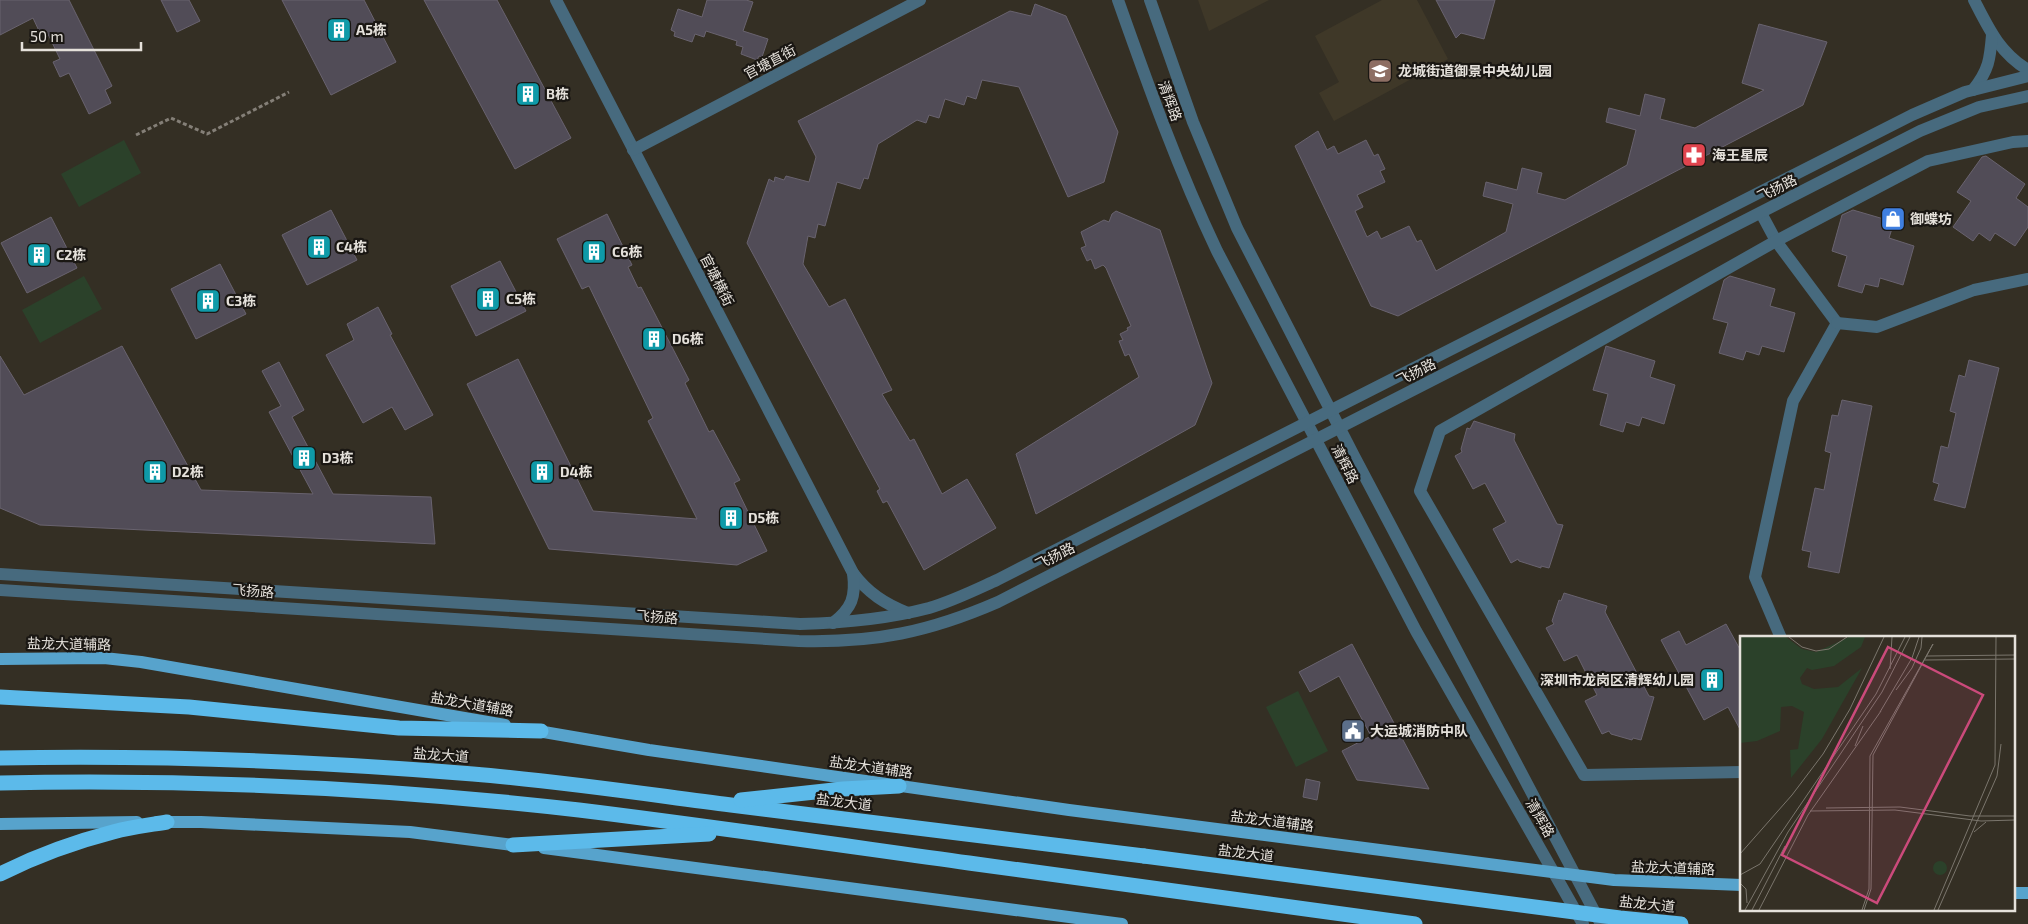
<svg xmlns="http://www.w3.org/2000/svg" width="2028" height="924" viewBox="0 0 2028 924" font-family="'Exo 2','Noto Sans SC',sans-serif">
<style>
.built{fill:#3f3828}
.green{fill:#2b412a}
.building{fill:#514c57;stroke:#69636f}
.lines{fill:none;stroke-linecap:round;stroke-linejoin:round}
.path{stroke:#847f77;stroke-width:3;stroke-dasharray:4 2.5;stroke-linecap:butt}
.minor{stroke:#476a7e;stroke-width:12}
.major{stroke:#57a3cc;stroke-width:12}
.highway{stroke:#5cbaea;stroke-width:15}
.highway-bridge{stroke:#5cbaea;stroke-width:15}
.labels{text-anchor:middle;stroke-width:4.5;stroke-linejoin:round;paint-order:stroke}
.poi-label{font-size:14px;font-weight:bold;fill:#e5e1db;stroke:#1a1713;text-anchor:start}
.street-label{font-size:14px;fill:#e5e1db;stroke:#1a1713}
.inset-road{fill:none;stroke:#7b766d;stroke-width:1}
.view{fill:#cb4a7b;fill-opacity:0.15;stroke:#cb4a7b;stroke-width:2.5}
.inset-edge{fill:none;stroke:#e5e1db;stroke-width:2.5}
</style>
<rect width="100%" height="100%" fill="#342f24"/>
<!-- built -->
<g class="built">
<path d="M1198,0h71l-60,31z"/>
<path d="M1382,0h35l31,59 -114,62 -15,-28 20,-11 -24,-46z"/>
</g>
<!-- green -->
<g class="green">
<path d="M124,140l17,33 -62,34 -18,-33z"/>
<path d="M84,276l18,33 -62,34 -18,-33z"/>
<path d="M1298,691l30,60 -32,16 -30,-60z"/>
</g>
<!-- building -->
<g class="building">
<path d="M0,0h69l43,86 -7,4 6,13 -22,11 -20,-41 -9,4 -7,-15 7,-3 -14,-29 -6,3 -7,-15 -33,17z"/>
<path d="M161,0h28l11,21 -23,11z"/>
<path d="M282,0h82l32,62 -65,33z"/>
<path d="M424,0h73l74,138 -56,31z"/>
<path d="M707,0h39l7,2 -10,29 25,8 -6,18 -3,-1 -2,4 -16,-6 2,-7 -7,-2 1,-4 -31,-10 -2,6 -9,-3 -3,8 -18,-6 1,-4 -4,-2 7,-21 24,8z"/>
<path d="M1436,0h59l-11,39 -23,-6 -5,5z"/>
<path d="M1035,4l31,12 52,116 -14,50 -36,15 -49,-110 -37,-7 -6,19 -9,-3 -3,9 -19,-6 -6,19 -10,-3 -3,8 -9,-3 -39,24 -10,35 -4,-1 -4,11 -23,-7 -12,44 -7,-2 -3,14 -7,-2 -5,28 26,43 16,-8 47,91 -10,4 28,47 4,-2 28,55 25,-15 29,49 -72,42 -37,-69 -4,2 -6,-12 3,-2 -133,-246 22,-64 5,3 1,-5 9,3 2,-4 23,6 7,-25 -18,-36 212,-110 21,5z"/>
<path d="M1759,24l68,18 -24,63 -405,211 -27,-10 -76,-160 23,-15 9,19 7,-4 4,8 28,-14 8,16 4,-2 7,15 -5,2 5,11 -28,13 6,12 -8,4 12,26 10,-6 4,8 28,-13 8,16 4,-2 15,31 70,-39 7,-28 -30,-8 3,-14 31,8 5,-22 20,5 -5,20 28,7 62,-35 9,-35 -30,-8 3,-14 31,8 5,-22 20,5 -5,20 35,9 69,-38 -22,-7z"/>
<path d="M1986,156l39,28 -9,14 12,9v20l-13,19 -20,-13 -5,8 -11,-8 -6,8 -20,-14 18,-26 -14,-9 25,-35z"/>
<path d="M331,210l26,50 -50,25 -25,-50z"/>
<path d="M1853,210l41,12 -5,16 25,8 -11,39 -23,-7 -2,9 -13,-3 -3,9 -24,-7 9,-30 -15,-5 10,-36z"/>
<path d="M1116,211l44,19 52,153 -17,42 -159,89 -20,-60 123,-77 -10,-23 -4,2 -6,-15 4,-1 -3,-6 8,-4 -1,-2 4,-2 -25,-58 -3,-3 -8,4 -4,-10 -4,2 -6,-13 5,-2 -5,-14 23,-12 5,2 3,-8z"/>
<path d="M607,214l25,51 -4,2 10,21 3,-1 48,93 -4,3 24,49 4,-2 27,50 -6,3 33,68 -30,14 -188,-16 -82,-165 51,-25 75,152 104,8 -49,-98 5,-3 -64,-132 -7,3 -25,-50z"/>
<path d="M51,217l26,51 -50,25 -26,-50z"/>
<path d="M500,261l26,50 -50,25 -25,-50z"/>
<path d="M220,264l26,50 -50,25 -25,-50z"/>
<path d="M1730,276l45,13 -5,17 25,7 -11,39 -22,-6 -3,9 -13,-4 -3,9 -24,-7 9,-30 -15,-4 11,-39z"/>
<path d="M378,307l14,27 -2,1 43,80 -28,15 -13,-23 -29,16 -37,-68 28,-15 -7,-16z"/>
<path d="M122,346l79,144 112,4 -44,-82 12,-6 -19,-35 17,-9 25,48 -12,7 41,77 98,3 4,47 -395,-19 -40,-17v-152l24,39z"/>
<path d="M1606,346l49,15 -5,16 25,8 -11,39 -22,-7 -3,9 -13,-4 -3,10 -23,-7 8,-31 -15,-4z"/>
<path d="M1969,360l30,8 -34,140 -31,-8 5,-16 -6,-2 8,-36 7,2 8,-35 -6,-2 9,-36 6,2z"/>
<path d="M1842,400l30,6 -33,167 -31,-6 3,-15 -9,-2 13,-62 9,2 7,-37 -6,-2 7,-36 6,1z"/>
<path d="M1474,421l41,13 -1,6 18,35 25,49 6,1 -14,43 -8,-2v2l-22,-7 -1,-2 -7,4 -18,-34 13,-7 -21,-39 -12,6 -18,-33 7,-4 -1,-3 6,-21 3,1z"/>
<path d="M1564,593l43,13 -2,6 25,48 19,36 5,1 -13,43 -8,-2 -1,2 -21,-6 -2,-3 -7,3 -17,-33 12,-6 -20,-40 -13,6 -18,-33 8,-4 -2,-3 7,-21 2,1z"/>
<path d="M1726,624l16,29v80l-14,-26 -24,13 -43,-80 18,-9 7,14z"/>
<path d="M1352,644l77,145 -72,-9 -15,-29 29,-15 -32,-60 -29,16 -11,-20z"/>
<path d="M1306,779l14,3 -3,18 -14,-3z"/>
</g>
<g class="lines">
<!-- path -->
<path class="path" d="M136,135l35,-17 36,16 82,-42"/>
<!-- minor -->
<g class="minor">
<path d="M556,0l297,573c15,20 32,31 55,40"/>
<path d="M1118,0c30,85 60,169 99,251l199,380 167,293"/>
<path d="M1150,0l43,122 44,106 117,228 247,468"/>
<path d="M1974,0c15,29 25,52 54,70"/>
<path d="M1973,90c16,-20 17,-31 19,-55"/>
<path d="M633,150l287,-150"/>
<path d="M1761,213l15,28 61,82 -44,78 -38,176 26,61"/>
<path d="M1837,323l40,4 97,-37 54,-11"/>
<path d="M0,574l800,50c43,-1 87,-5 129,-16 24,-7 46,-18 68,-28l915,-465 53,-23 63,-16"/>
<path d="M0,590l799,51c76,2 130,-9 199,-39l922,-471 59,-24 49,-11"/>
<path d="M833,623c19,-15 23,-26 20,-50"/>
<path d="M1742,772l-158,3 -164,-284 20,-60 336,-190 152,-80 85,-19 15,-1"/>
</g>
<!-- major -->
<g class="major">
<path d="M0,659l104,-1 37,4 364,63"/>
<path d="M532,730l117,20 420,60 545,70 128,5"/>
<path d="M157,822h44l209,10 111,14"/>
<path d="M0,824l137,-2"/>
<path d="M544,848l578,76"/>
<path d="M2014,893h14"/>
</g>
<!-- highway -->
<g class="highway">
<path d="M0,697l189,10 210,21 142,3"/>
<path d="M0,758c158,-3 316,3 473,16 86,7 172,20 258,31 138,17 275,34 413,51"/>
<path d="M0,783c193,-4 387,5 579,27 130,16 260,35 390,53 148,21 297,41 446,61"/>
<path d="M741,800l102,-11 56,-3"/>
<path d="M513,845l196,-11"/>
<path d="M0,874c36,-18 74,-32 113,-42 18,-5 36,-7 54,-10"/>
</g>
<!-- highway-bridge -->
<path class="highway-bridge" d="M1144,856l476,62 61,6"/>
</g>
<!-- icons -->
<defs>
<symbol id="building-square" viewBox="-11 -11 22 22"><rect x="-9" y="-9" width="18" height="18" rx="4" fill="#0f9aa8" stroke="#1a1713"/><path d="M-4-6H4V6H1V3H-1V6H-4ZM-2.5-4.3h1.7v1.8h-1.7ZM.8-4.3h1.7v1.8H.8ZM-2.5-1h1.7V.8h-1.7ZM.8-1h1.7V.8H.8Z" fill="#fff"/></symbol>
<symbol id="school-square" viewBox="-11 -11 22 22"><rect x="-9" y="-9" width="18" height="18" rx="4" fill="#8d6e63" stroke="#1a1713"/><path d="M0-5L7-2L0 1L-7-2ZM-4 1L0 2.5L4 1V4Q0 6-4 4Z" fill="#fff"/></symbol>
<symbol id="pharmacy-square" viewBox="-11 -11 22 22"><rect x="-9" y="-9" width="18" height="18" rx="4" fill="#e0444e" stroke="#1a1713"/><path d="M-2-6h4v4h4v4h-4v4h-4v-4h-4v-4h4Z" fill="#fff"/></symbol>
<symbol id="shop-square" viewBox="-11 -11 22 22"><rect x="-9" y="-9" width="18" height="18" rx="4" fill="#3f7fe0" stroke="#1a1713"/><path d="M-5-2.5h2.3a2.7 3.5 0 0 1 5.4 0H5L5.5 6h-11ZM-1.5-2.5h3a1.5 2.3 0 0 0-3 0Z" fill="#fff"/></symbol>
<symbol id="civic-square" viewBox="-11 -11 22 22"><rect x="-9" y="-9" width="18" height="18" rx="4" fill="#5c6f8a" stroke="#1a1713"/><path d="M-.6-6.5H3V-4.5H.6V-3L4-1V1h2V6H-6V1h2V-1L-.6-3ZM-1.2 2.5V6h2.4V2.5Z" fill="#fff"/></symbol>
</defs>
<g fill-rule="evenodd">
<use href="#building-square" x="325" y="16" width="28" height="28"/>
<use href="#school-square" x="1366" y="57" width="28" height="28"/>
<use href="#building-square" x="514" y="80" width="28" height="28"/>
<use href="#pharmacy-square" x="1680" y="141" width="28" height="28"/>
<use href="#shop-square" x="1879" y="205" width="28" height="28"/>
<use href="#building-square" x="305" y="233" width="28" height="28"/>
<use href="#building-square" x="580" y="238" width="28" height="28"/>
<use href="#building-square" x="25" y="241" width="28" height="28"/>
<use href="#building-square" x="474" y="285" width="28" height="28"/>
<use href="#building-square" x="194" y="287" width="28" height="28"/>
<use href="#building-square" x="640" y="325" width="28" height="28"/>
<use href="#building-square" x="290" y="444" width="28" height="28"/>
<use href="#building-square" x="141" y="458" width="28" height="28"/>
<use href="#building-square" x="528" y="458" width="28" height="28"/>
<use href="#building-square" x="717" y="504" width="28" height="28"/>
<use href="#building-square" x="1698" y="666" width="28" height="28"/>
<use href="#civic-square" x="1339" y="717" width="28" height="28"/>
</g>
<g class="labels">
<!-- poi labels -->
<g class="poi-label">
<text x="356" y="35">A5栋</text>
<text x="1398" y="76">龙城街道御景中央幼儿园</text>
<text x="546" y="99">B栋</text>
<text x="1712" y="160">海王星辰</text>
<text x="1910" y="224">御蝶坊</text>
<text x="336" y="252">C4栋</text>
<text x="612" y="257">C6栋</text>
<text x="56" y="260">C2栋</text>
<text x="506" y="304">C5栋</text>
<text x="226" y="306">C3栋</text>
<text x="672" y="344">D6栋</text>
<text x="322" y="463">D3栋</text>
<text x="172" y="477">D2栋</text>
<text x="560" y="477">D4栋</text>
<text x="748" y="523">D5栋</text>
<text x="1694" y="685" text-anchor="end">深圳市龙岗区清辉幼儿园</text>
<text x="1370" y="736">大运城消防中队</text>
</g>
<!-- street labels -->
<g class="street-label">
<text transform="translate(770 62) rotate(-28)" y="5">官塘直街</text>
<text transform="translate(1170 101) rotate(70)" y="5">清辉路</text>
<text transform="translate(1777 188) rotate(-27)" y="5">飞扬路</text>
<text transform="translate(717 280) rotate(63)" y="5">官塘横街</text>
<text transform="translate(1416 372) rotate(-27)" y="5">飞扬路</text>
<text transform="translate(1345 464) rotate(63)" y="5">清辉路</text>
<text transform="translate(1055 556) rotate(-27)" y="5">飞扬路</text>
<text transform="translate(253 591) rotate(4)" y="5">飞扬路</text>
<text transform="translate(657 617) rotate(4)" y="5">飞扬路</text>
<text transform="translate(69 644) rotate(1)" y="5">盐龙大道辅路</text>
<text transform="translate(472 704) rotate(10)" y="5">盐龙大道辅路</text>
<text transform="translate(441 755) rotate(4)" y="5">盐龙大道</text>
<text transform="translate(871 767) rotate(8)" y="5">盐龙大道辅路</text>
<text transform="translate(844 802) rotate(7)" y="5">盐龙大道</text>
<text transform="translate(1540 818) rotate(60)" y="5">清辉路</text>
<text transform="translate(1272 821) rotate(7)" y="5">盐龙大道辅路</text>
<text transform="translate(1246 853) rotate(7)" y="5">盐龙大道</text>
<text transform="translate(1673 868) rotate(2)" y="5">盐龙大道辅路</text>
<text transform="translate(1647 904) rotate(6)" y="5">盐龙大道</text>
</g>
</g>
<!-- overview -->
<g transform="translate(1740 636)">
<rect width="275" height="275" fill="#342f24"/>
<path d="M0,1h46l16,12 14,3 33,-15h16l-4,10 -27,19 -22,4 -5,-2 -7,10 2,6 12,5 24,-2 24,-19 -40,71 -31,39 -1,-28 8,-1 6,-37 -12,-6 -11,1 -1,24 -23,10 -17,2zM193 232a7 7 0 1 1 14 0a7 7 0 1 1-14 0Z" fill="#2b412a"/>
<path class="inset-road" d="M49,1l13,10 14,4 13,-2 18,-12M187,20l88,-1M185,24l90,-1M150,33l2,-32M156,54l16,-22 9,-20 1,-11M140,76l32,-54 7,-21M115,110l8,-20M86,172l74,-1 70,9h45M70,175l85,-1 86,11 34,-1M234,196l12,-10M0,218l52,-59 31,-41 27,-45 34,-72M0,239l20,-11 116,-170 29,-57M0,247l6,6 1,14M5,274l43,-78 94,-140 28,-55M12,274l33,-64M19,274l49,-95 73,-104M122,274l7,-21 1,-133 63,-112 -60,111 -2,134 -7,21M194,274l61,-145 1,-128M198,274l59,-134 4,-32"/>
<path class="view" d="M148,11l95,48 -106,208 -95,-48z"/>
<rect width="275" height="275" class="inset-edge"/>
</g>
<!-- scale -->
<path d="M22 42v8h119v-8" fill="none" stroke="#e5e1db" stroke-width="2.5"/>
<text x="30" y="42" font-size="15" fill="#e5e1db" stroke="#1a1713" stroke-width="4" paint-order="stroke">50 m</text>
</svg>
